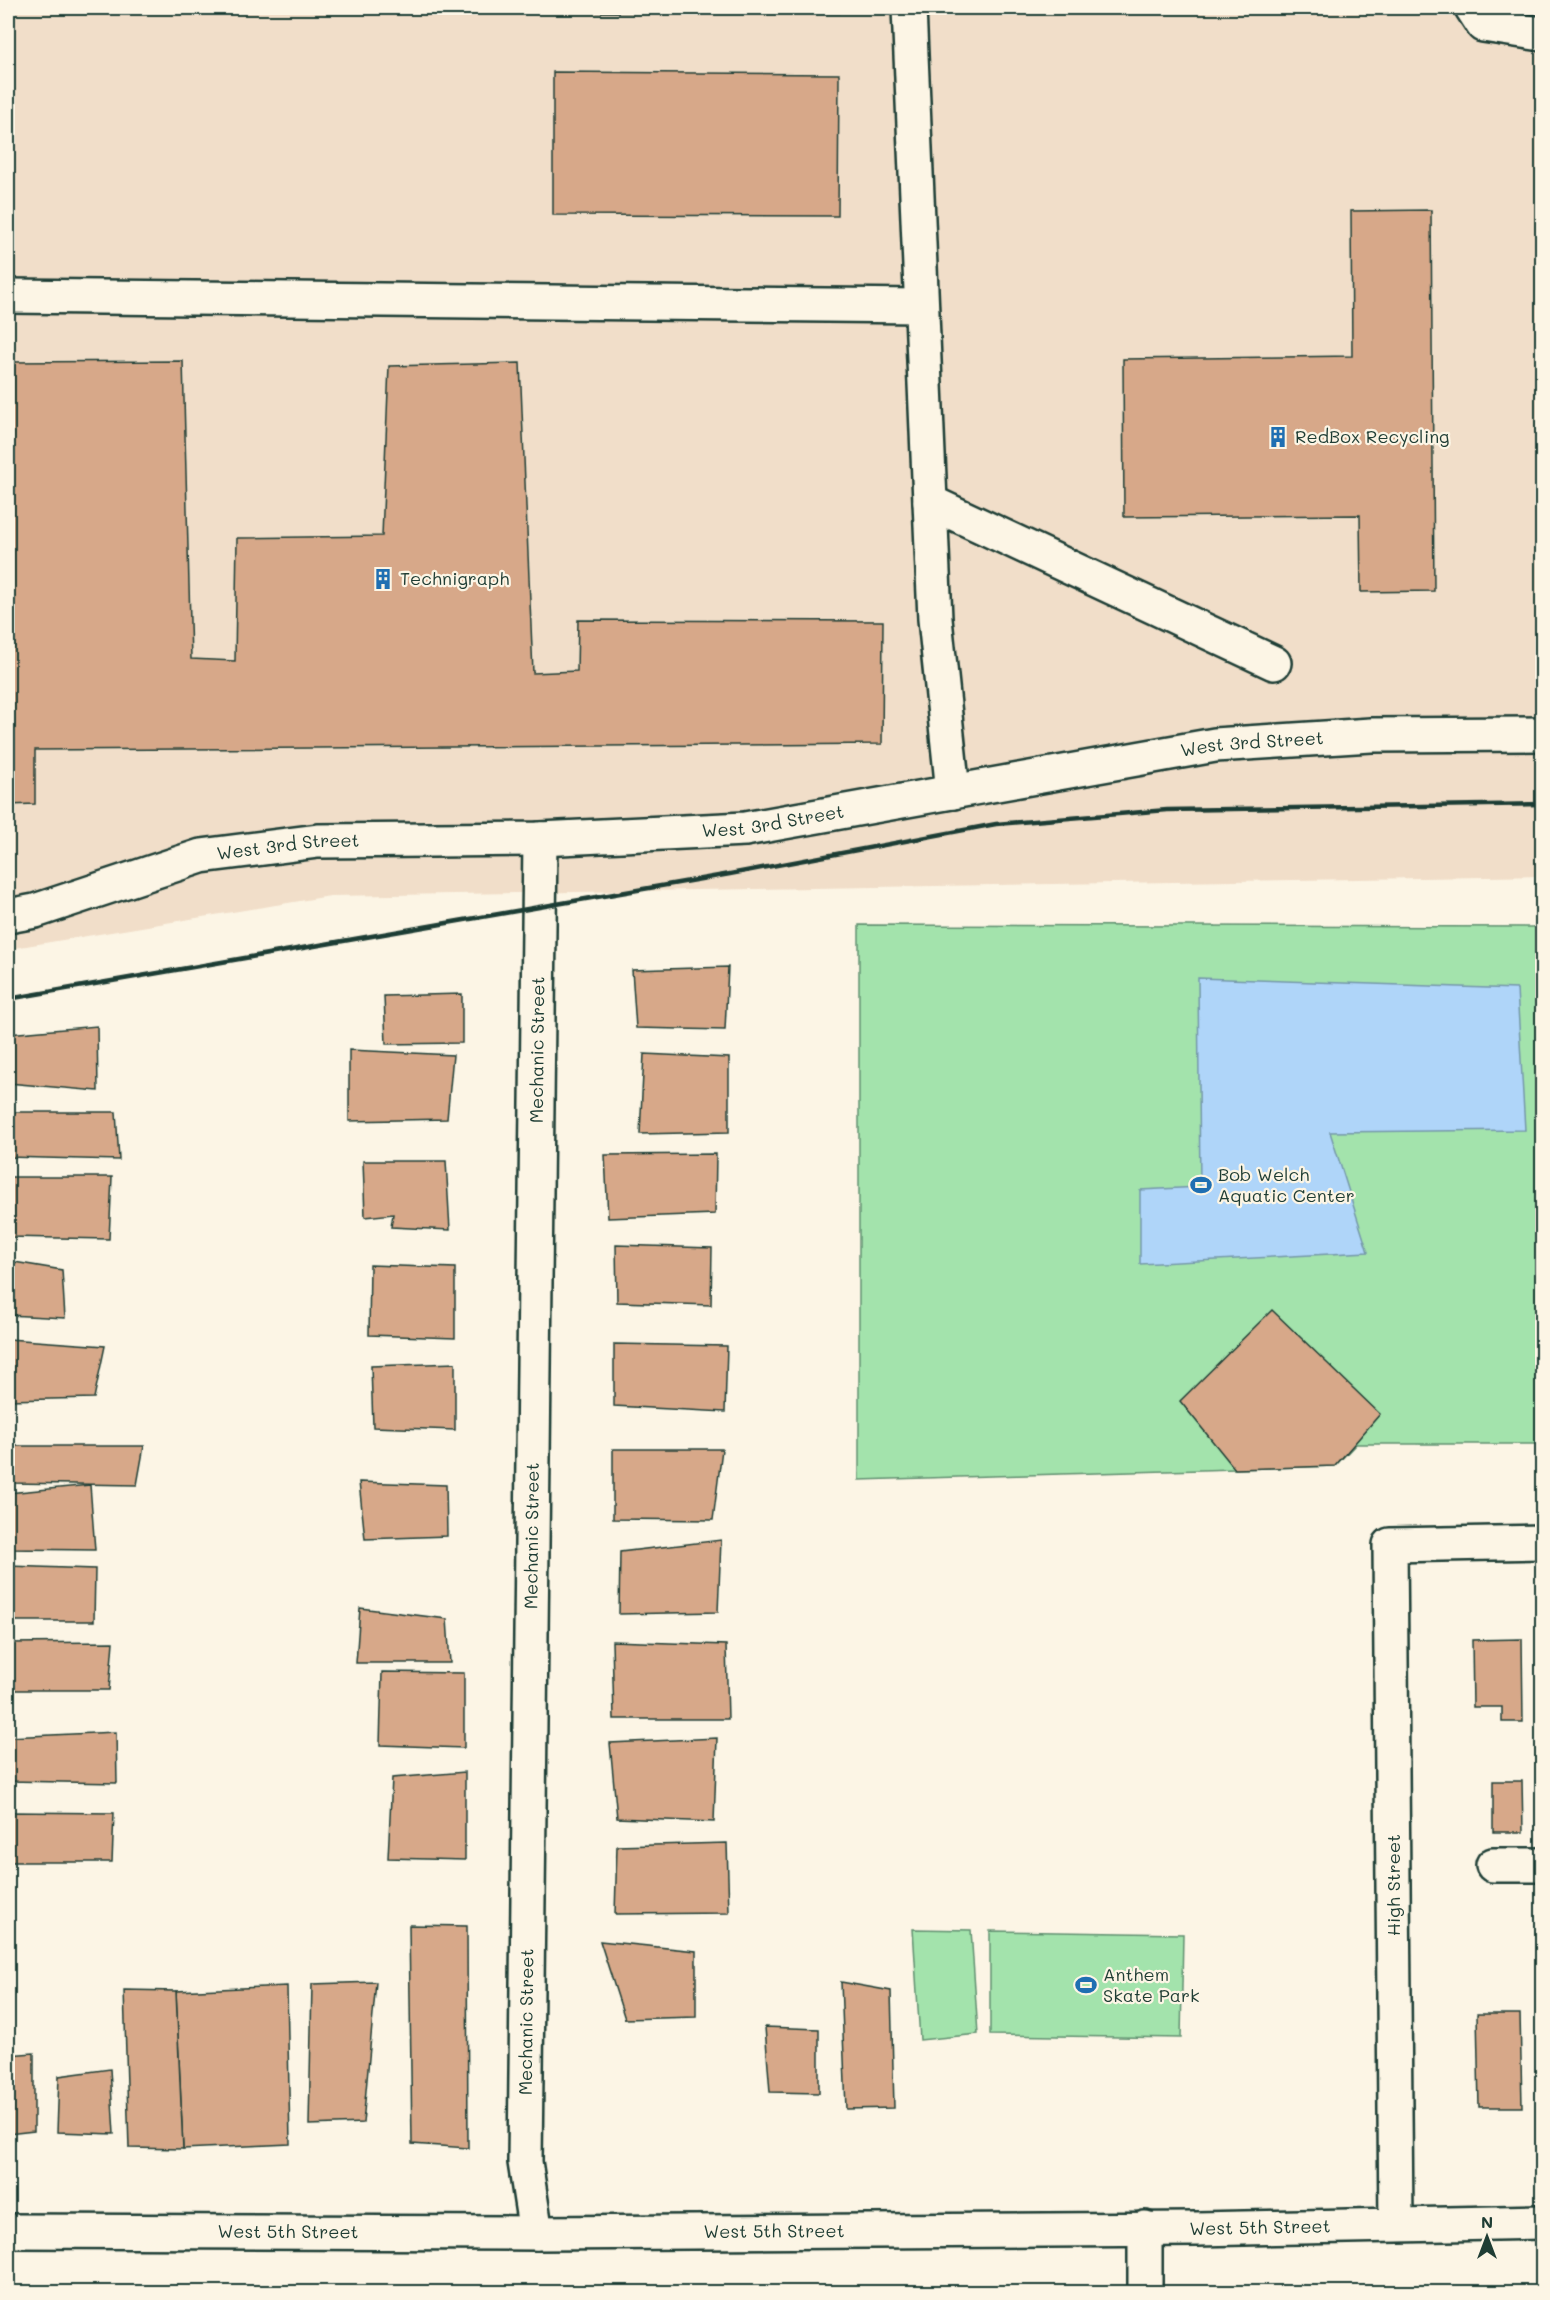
<svg xmlns="http://www.w3.org/2000/svg" width="1550" height="2300" viewBox="0 0 1550 2300" font-family="Mali,sans-serif">
<style>
.built{fill:#f1dec9}
.green{fill:#a3e3ac;stroke:#619070;stroke-width:1.5}
.water{fill:#afd5f9;stroke:#7598aa;stroke-width:1.5}
.building{fill:#d7a889;stroke:#1f3d34;stroke-width:1.5}
.lines{fill:none;stroke-linecap:round;stroke-linejoin:round}
.minor-casing{stroke:#1f3d34;stroke-width:38}
.minor{stroke:#fcf5e5;stroke-width:33}
.rail{stroke:#1f3d34;stroke-width:4.5}
.labels{text-anchor:middle;stroke-width:4.5;stroke-linejoin:round;paint-order:stroke}
.poi-label{font-size:18px;fill:#1f3d34;stroke:#fcf5e5;text-anchor:start}
.street-label{font-size:18px;fill:#1f3d34;stroke:#fcf5e5}
</style>
<rect width="100%" height="100%" fill="#fcf5e5"/>
<filter id="ink" filterUnits="userSpaceOnUse"><feTurbulence type="fractalNoise" baseFrequency=".0167" numOctaves="2"/><feDisplacementMap in="SourceGraphic" scale="12" xChannelSelector="R" yChannelSelector="G"/><feConvolveMatrix kernelMatrix="1 2 1 2 8 2 1 2 1" color-interpolation-filters="sRGB"/></filter>
<g filter="url(#ink)">
<!-- built -->
<path class="built" d="M8,8h1534v868l-1212,20 -322,53z"/>
<!-- green -->
<g class="green">
<path d="M859,925l683,2v517h-186l-21,22 -476,14z"/>
<path d="M913,1929l58,1 7,104 -58,6z"/>
<path d="M990,1931l193,3 -2,104 -191,-3z"/>
</g>
<!-- water -->
<path class="water" d="M1198,978l319,11 8,141 -195,2 38,120 -228,12v-74l60,-3z"/>
<!-- building -->
<g class="building">
<path d="M190,8h288v4z"/>
<path d="M552,8h288v5l-288,-1z"/>
<path d="M553,72l286,2 -1,142 -285,-1z"/>
<path d="M1431,210l3,381 -73,1 -1,-77 -236,2 -1,-158 229,-3 -1,-145z"/>
<path d="M183,361l8,298 44,2 2,-123 145,-2 7,-170 131,-3 13,310 44,-2 1,-51 305,1 -1,123 -847,6v54l-27,1v-443z"/>
<path d="M728,967l-3,63 -89,-2 -4,-58z"/>
<path d="M462,994v49l-76,1 -2,-48z"/>
<path d="M97,1026l1,65 -90,-8v-49z"/>
<path d="M349,1050l104,5 -6,64 -98,2z"/>
<path d="M644,1054l85,4v74l-89,2z"/>
<path d="M8,1112h108l3,48 -111,-3z"/>
<path d="M716,1154l-1,60 -107,4 -3,-63z"/>
<path d="M363,1161h83l4,69 -59,-3 2,-13 -28,3z"/>
<path d="M8,1177h104l-3,62 -101,-2z"/>
<path d="M616,1245l96,3 -1,57 -94,-3z"/>
<path d="M8,1261l54,9 3,48 -57,-3z"/>
<path d="M370,1265l85,3v70l-86,-3z"/>
<path d="M1272,1310l108,104 -45,52 -100,3 -55,-68z"/>
<path d="M8,1339l97,7 -11,52 -86,2z"/>
<path d="M614,1344l113,2 -2,66 -111,-6z"/>
<path d="M455,1363v67l-82,-3 -2,-61z"/>
<path d="M13,1446h131l-7,39 -125,-2z"/>
<path d="M613,1449h109l-9,71 -100,-1z"/>
<path d="M359,1482l87,3 1,51 -82,3z"/>
<path d="M90,1485l5,65 -87,-1v-56z"/>
<path d="M721,1540l-3,72 -99,2 1,-62z"/>
<path d="M8,1566l87,3 -1,52h-86z"/>
<path d="M360,1608l87,11 3,44h-94z"/>
<path d="M1522,1639l1,83h-21v-15h-29l-1,-67z"/>
<path d="M612,1641l114,4 2,74h-114z"/>
<path d="M113,1642l-4,48h-101v-47z"/>
<path d="M382,1672l82,1v75l-84,-3z"/>
<path d="M116,1732l1,51 -109,-2v-44z"/>
<path d="M717,1738l-3,84 -97,-4 -7,-75z"/>
<path d="M465,1772v88l-77,-2 4,-80z"/>
<path d="M1493,1781h29l1,51h-30z"/>
<path d="M8,1812l106,1 -2,49h-104z"/>
<path d="M727,1843l2,70 -114,1 2,-68z"/>
<path d="M409,1925l58,1 1,222 -56,-4z"/>
<path d="M600,1941l96,10v66l-71,2z"/>
<path d="M376,1982l-13,141 -54,2 3,-141z"/>
<path d="M841,1982l50,9 3,117 -48,1z"/>
<path d="M287,1986l3,158 -107,5 -7,-158z"/>
<path d="M124,1990l52,1 7,158 -54,-1z"/>
<path d="M1477,2014h43l2,93h-43z"/>
<path d="M765,2027l54,2v64l-49,-1z"/>
<path d="M34,2053v78l-26,3v-79z"/>
<path d="M110,2069l4,65 -57,-2 2,-56z"/>
</g>
<g class="lines">
<defs>
<g id="minor">
<path d="M909,8l26,611 18,173"/>
<path d="M1472,8l11,17 59,9"/>
<path d="M8,296l913,10"/>
<path d="M930,502l344,161"/>
<path id="s1" d="M8,916l27,-5 166,-55 117,-15 222,-2 205,-10 470,-84 156,-10 171,-1"/>
<path d="M1493,1865h49"/>
<path d="M1396,2224l-6,-679 152,-3"/>
<path id="s2" d="M8,2231l528,2 661,-4 345,-7"/>
<path id="s3" d="M536,2233l-11,-71 15,-1323"/>
<path d="M1145,2292v-64"/>
</g>
</defs>
<!-- minor casing -->
<use href="#minor" class="minor-casing"/>
<!-- minor -->
<use href="#minor" class="minor"/>
<!-- rail -->
<path class="rail" d="M8,999l722,-125 266,-50 171,-14 375,-6"/>
</g>
</g>
<!-- icons -->
<defs>
<symbol id="building-bare" viewBox="-9 -9 18 18"><path d="M-4-6H4V6H1V3H-1V6H-4ZM-2.5-4.3h1.7v1.8h-1.7ZM.8-4.3h1.7v1.8H.8ZM-2.5-1h1.7V.8h-1.7ZM.8-1h1.7V.8H.8Z" fill="#1f6fb2" stroke="#fcf5e5" stroke-width="2.5" paint-order="stroke"/></symbol>
<symbol id="stadium-bare" viewBox="-9 -9 18 18"><path d="M0-5a6.5 5 0 1 0 0 10a6.5 5 0 1 0 0-10ZM-3.5-1.8h7v3.6h-7Z" fill="#1f6fb2" stroke="#fcf5e5" stroke-width="2.5" paint-order="stroke"/></symbol>
</defs>
<g fill-rule="evenodd">
<use href="#building-bare" x="1263" y="422" width="30" height="30"/>
<use href="#building-bare" x="368" y="564" width="30" height="30"/>
<use href="#stadium-bare" x="1186" y="1170" width="30" height="30"/>
<use href="#stadium-bare" x="1071" y="1970" width="30" height="30"/>
</g>
<g class="labels">
<!-- poi labels -->
<g class="poi-label">
<text x="1295" y="443">RedBox Recycling</text>
<text x="400" y="585">Technigraph</text>
<text x="1218" y="1181">Bob Welch<tspan x="1218" dy="21">Aquatic Center</tspan></text>
<text x="1103" y="1981">Anthem<tspan x="1103" dy="21">Skate Park</tspan></text>
</g>
<!-- street labels -->
<g class="street-label">
<text dy="6" stroke="none"><textPath href="#s1" startOffset="1262">West 3rd Street</textPath></text>
<text dy="6" stroke="none"><textPath href="#s1" startOffset="776">West 3rd Street</textPath></text>
<text dy="6" stroke="none"><textPath href="#s1" startOffset="290">West 3rd Street</textPath></text>
<text dy="6" stroke="none"><textPath href="#s3" startOffset="1184">Mechanic Street</textPath></text>
<text dy="6" stroke="none"><textPath href="#s3" startOffset="698">Mechanic Street</textPath></text>
<text transform="translate(1394 1885) rotate(-90)" y="6">High Street</text>
<text dy="6" stroke="none"><textPath href="#s3" startOffset="212">Mechanic Street</textPath></text>
<text dy="6" stroke="none"><textPath href="#s2" startOffset="1252">West 5th Street</textPath></text>
<text dy="6" stroke="none"><textPath href="#s2" startOffset="766">West 5th Street</textPath></text>
<text dy="6" stroke="none"><textPath href="#s2" startOffset="280">West 5th Street</textPath></text>
</g>
</g>
<!-- margin -->
<rect width="1550" height="2300" fill="none" stroke="#fcf5e5" stroke-width="30"/>
<rect x="15" y="15" width="1520" height="2270" fill="none" stroke="#1f3d34" stroke-width="2" filter="url(#ink)"/>
<!-- north arrow -->
<g transform="translate(1487 2237)" stroke="#fcf5e5" stroke-width="4.5" paint-order="stroke">
<path d="M0-4.5L10 22L0 15L-10 22Z" fill="#1f3d34"/>
<text y="-9" font-size="16" font-weight="bold" text-anchor="middle" fill="#1f3d34">N</text>
</g>
</svg>
